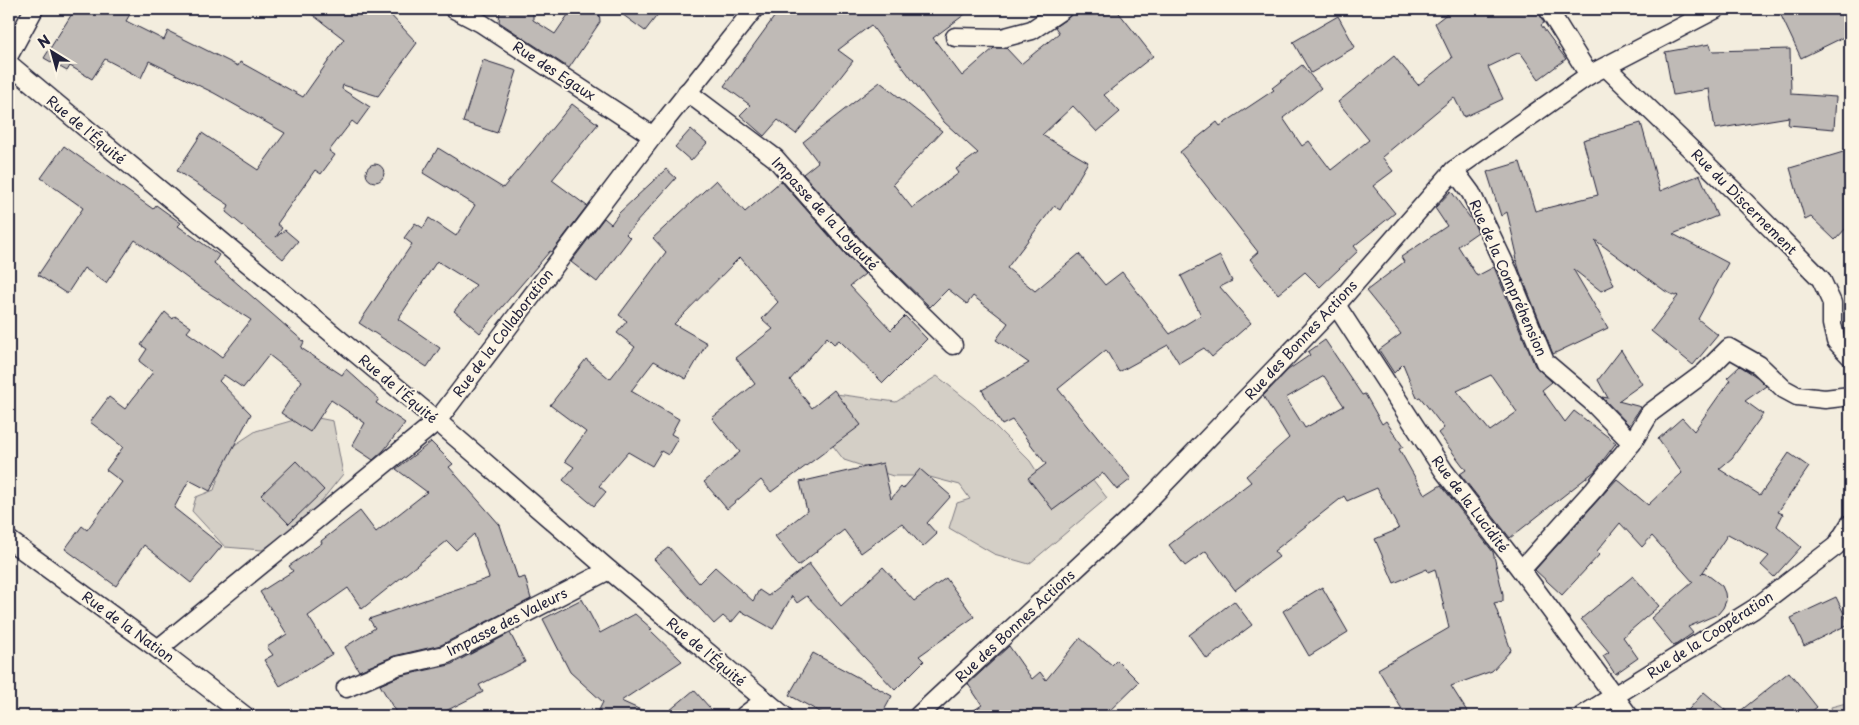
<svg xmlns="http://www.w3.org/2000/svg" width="1859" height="725" viewBox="0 0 1859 725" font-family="'Playpen Sans',sans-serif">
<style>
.green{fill:#d4cfc6;stroke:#7b7880}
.building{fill:#bfbab6;stroke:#22223b;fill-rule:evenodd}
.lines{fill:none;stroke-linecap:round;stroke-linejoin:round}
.minor-casing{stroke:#22223b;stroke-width:21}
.minor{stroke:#fcf5e5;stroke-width:18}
.labels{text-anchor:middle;stroke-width:4;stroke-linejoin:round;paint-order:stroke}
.street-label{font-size:14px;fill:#22223b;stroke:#fcf5e5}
</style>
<rect width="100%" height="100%" fill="#f3edde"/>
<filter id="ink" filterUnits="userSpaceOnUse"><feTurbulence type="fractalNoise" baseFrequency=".02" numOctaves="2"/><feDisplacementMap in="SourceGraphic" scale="10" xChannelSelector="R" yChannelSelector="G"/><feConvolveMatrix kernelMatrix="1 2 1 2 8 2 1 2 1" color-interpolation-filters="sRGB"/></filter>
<g filter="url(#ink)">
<!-- green -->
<g class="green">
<path d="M937,376l38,30 55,55 18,28 45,-9 14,18 -78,66 -35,-10 -45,-26 8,-25 13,-4 -10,-14 -34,-9h-33l-49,-16 -21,-27 13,-39 60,8z"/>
<path d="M308,416l25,5 10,53 -36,45 -45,31 -37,-3 -33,-36 4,-14 18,-7 13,-40 29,-19z"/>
<path d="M1850,702v14h-17l-2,-9z"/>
</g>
<!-- building -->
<g class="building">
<path d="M75,9h58l-7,12 38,19 4,-9 70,35 2,-4 63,35 41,-58 -39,-30h80l32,34 -39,53 -35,-11 -1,4 28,18 -13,18 -5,-4 -23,30 6,4 -14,19 -6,-4 -38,54 5,4 -6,9 9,-7 13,11 -15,18 -57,-47 3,-7 -52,-34 25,-38 56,37 27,-37 -71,-40 -65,-32 -8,17 -36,-19 -13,20 -22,-13 -3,5 -23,-13z"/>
<path d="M500,9h33v11l22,14 17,-25h27l1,13 -31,46 -70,-46z"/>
<path d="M615,9h47l-17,22z"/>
<path d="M780,9h192l-39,29 29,38 32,-28h12l15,16 38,-31 -4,-6 14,-10 5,-8h42l37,47 -49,39 16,17 -23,20 -24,-26 -31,29 46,27 -28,48 -6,-4 -47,62 28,23 44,-37 26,31 17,-13 48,62 31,-19 -20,-39 39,-20 12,25 -12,6 31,36 -39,34 -8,-9 -25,15 -11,-18 -49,27 -13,-22 -48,39 73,90 -14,11 -14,-17 -50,37 -25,-32 18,-14 -34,-44 -10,5 -20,-35 47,-27 -33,-23 12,-17 -35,-27 -6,8 -19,-15 -18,18 -67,-65 -60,-68 15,-12 -15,-20 77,-60 62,49 -49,53 19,24 47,-35 -3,-4 22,-16 -34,-31 -73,-97 -33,25 15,11 -57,73 -18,-14 -14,16 -24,-21 10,-10 -26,-19z"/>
<path d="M1453,9h84l7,14 -3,2 25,34 -27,20 -19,-27 -32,15 15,32 -39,18 -10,-20 -72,60 11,14 -20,15 22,27 -41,33 4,5 -38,36 -15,-15 -27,22 -28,-35 8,-7 -78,-100 37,-30 3,4 54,-36 -2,-2 30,-23 19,23 -38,30 19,28 7,-5 22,29 38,-30 -31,-38 56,-46 24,29 34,-27 -17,-35z"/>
<path d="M1778,9h62l10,21v4l-49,24z"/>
<path d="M1338,16l17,31 -44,26 -18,-31z"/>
<path d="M1710,44l2,7 78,-2 1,45 45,3 -2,32 -46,-4 1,-8 -74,12 -6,-40 -36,6 -8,-43z"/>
<path d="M483,60l34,11 -20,62 -34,-11z"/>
<path d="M572,104l26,20 -46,56 35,26 -35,46 -2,-1 -70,82 -26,-22 22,-26 -39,-24 -39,58 42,29 -13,19 -68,-44 53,-79 -8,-6 11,-15 8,5 6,-10 27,18 19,-31 -52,-32 15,-25 65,40z"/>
<path d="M1641,123l19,68 40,-16 17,41 -44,18 55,29 -30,56 20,16 -25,30 -42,-34 27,-35 -1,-1 -2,1 -10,-5 -70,-51 19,45 -13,6 -28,-22 35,59 -55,26 -33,-82 -5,-16 2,-1 -10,-43 -6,4 -14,-44 33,-10 15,49 63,-16 -15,-55z"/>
<path d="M691,129l16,14 -16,18 -16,-14z"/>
<path d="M64,146l89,63 3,-4 25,18 -3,3 41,29 -5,8 90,79 -3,6 41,27 4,-6 33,30 -3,4 29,20 -21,27 -11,10 -21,-14 13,-23 -34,-23 -21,32 -29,-19 21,-32 -33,-26 -26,33 -19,-13 -5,6 32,33 -41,77 -21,-11 -15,28 48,38 -31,37 -47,-38 -28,41 -51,-37 17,-23 5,4 35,-48 -16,-12 17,-23 -33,-25 19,-25 16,12 28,-37 -14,-11 8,-12 -6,-4 24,-33 8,7 2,-3 16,11 -4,5 35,25 29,-37 -53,-34 -63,-46 -29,43 -22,-15 -17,26 -29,-19 45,-67 -42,-30z"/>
<path d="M1850,150v74l-15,16 -24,-23 -6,3 -15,-52z"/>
<circle cx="375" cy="173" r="9"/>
<path d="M666,169l10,9 -50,56 4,4 -33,44 -26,-20 33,-44 7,6 8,-11z"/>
<path d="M716,180l29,32 36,-31 66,75 18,18 -15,12 41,44 14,-14 22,23 -44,44 -44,-43 -5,4 -7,-7 -37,43 22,28 22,-18 27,35 -90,67 -10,-12 -34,29 -23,-27 36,-30 -28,-34 43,-34 -19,-26 37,-29 -11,-10 16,-17 -38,-45 -66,67 33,19 -21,36 -32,-18 -23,30 48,28 -8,15 7,4 -10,17 -7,-4 -9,15 -24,-14 -29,34 7,6 -12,14 -31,-26 11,-13 -9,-6 21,-29 -36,-27 36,-46 24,20 25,-32 -18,-14 10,-12 -8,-6 47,-63 -13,-14z"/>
<path d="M1451,191l22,31 5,10 -20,14 19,30 17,-9 41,99 17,16 -10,8 23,32 9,-11 42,32 -21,28 -85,67 -50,-64 6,-4 -28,-37 6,-5 -24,-31 -3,1 -14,-34 -9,9 -15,-23 22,-16 -35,-43 38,-29 -3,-5 46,-31 -12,-18zM1491,375l26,37 -27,19 -33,-40z"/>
<path d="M1325,340l37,55 3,-1 17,30 4,-3 17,26 -4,2 26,46 16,-10 52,67 10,42v7l-9,2 17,47 -19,21 -41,15 19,30h-64l-28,-47 71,-41 -14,-59 -7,3 -1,-3 -33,14 -19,-44 24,-10 -22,-41 -30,13 -3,-5 -70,55 5,6 -44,33 -29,-39 -21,15 -16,-21 82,-63 -5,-6 43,-38 -26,-42 25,-26 22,-15 -2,-3zM1324,376l20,30 -39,22 -19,-30z"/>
<path d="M1621,350l21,34 -24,17 23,6 -12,18 -27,-28 6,1 -10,-18z"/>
<path d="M1740,366l17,11 9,9 -21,15 18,13 -31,44 -13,11 41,26 29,-42 20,14 -31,45 5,2 -6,12 24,21 -27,30 -13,-12 8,-9 -41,-22 -27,41 3,-3 18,14 3,7 1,8 -3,7 -5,6 -30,13 5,6 -19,13 -23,-28 42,-36 -41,-46 -10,11 -22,-24 -23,28 3,3 -38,41 -27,-25 82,-91 31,26 34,-32 -24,-34 24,-21 12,13 36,-51 -3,-2z"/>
<path d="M431,442l22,22 -4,3 51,58 18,54 7,-2 6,22 -90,46 -47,11 -35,15 -14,-24 30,-19 -6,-9 120,-41 -15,-44 -18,16 -9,-9 -85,68 -14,-21 -40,28 24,38 -52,32 -16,-26 9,-5 -6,-8 20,-13 -27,-42 33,-21 -4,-5 33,-23 -1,-2 39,-30 16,21 51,-40 -31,-23z"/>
<path d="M296,461l28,29 -35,34 -28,-29z"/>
<path d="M883,463l8,36 10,-12 2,2 17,-20 31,27 -24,27 10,11 -14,13 -21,-24 -41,30 -17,-23 -46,36 -23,-30 32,-25 -7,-29z"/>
<path d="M669,547l30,36 16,-16 38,34 6,-11 9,6 42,-33v2l31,41 42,-39 31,34 32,-23 28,39 -55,39 5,5 -29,29 -88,-94 -10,7 -5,-7 -19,33 -32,-18 -10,12 -8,-7 -9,8 -60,-65z"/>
<path d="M1633,576l26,30 -36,31 15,21 -23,16 -12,-18 6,-4 -28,-33z"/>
<path d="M1322,587l26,45 -39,24 -26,-45z"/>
<path d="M1836,597l13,27 -45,22 -13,-28z"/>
<path d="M582,599l18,34 35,-19 17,15 -2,1 32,31 -61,40 33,15h-58l7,-14 -33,-30 -27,-53z"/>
<path d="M1234,601l18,24 -45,34 -18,-24z"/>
<path d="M510,633l15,29 -46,23 4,7 -47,24h-38l-18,-31 20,-9 50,-11z"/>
<path d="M1080,638l32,27 5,-5 22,22 -35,34h-139l17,-11 -14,-21 41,-38 23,33 8,-7 6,8z"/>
<path d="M813,653l79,43 -11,20h-54l-38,-21z"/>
<path d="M1789,672l28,35 -11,9h-72z"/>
<path d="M694,690l23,26h-54z"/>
<path d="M1704,692l28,24h-49z"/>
</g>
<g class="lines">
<defs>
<g id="minor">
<path d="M454,9l27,14 172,113"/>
<path d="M1548,9l41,66"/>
<path d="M955,37l47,1 30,-8 31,-21"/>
<path d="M9,55l25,-46"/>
<path d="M9,64l428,357 172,149 175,146"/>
<path d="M1606,67l128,124 87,88 11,24v21l4,17 14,15"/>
<path d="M687,92l88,66 80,91 98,96"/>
<path d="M1454,170l17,23 37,78 37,91 46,39 41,42"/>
<path d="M1336,305l108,166 77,99 108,146"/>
<path d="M9,540l149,109 87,67"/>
<path d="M1521,570l73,-81 38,-46 18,-30 54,-40 25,-25 30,17 25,24 13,7 28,3 25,-3"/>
<path d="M158,649l279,-228 216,-285 101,-127"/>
<path d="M346,688l51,-22 48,-11 164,-85"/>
<path d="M744,716l20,-15"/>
<path d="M918,716l219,-204 199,-207 118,-135 135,-95 127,-66"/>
<path d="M1582,716l172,-107 82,-63 14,-22"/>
</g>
</defs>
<!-- minor casing -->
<use href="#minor" class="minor-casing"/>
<!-- minor -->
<use href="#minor" class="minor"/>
</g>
</g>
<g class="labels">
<!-- street labels -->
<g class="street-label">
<text transform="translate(554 71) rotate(33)" y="5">Rue des Egaux</text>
<text transform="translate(86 130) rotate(40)" y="5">Rue de l'Équité</text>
<text transform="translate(1744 202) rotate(45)" y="5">Rue du Discernement</text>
<text transform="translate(825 214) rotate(47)" y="5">Impasse de la Loyauté</text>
<text transform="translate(1508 278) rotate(66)" y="5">Rue de la Compréhension</text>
<text transform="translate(503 333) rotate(-53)" y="5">Rue de la Collaboration</text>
<text transform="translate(1301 340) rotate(-47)" y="5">Rue des Bonnes Actions</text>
<text transform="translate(398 389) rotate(40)" y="5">Rue de l'Équité</text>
<text transform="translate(1470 504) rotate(53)" y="5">Rue de la Lucidité</text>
<text transform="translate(507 622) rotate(-27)" y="5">Impasse des Valeurs</text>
<text transform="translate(1015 626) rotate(-43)" y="5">Rue des Bonnes Actions</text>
<text transform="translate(128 627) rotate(36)" y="5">Rue de la Nation</text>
<text transform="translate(1710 635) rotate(-33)" y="5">Rue de la Coopération</text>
<text transform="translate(706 652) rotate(40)" y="5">Rue de l'Équité</text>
</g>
</g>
<!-- margin -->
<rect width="1859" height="725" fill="none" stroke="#fcf5e5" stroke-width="30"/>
<rect x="15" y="15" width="1829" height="695" fill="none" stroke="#22223b" stroke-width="2" filter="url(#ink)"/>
<!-- north arrow -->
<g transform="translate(52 52) rotate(323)" stroke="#fcf5e5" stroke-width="4" paint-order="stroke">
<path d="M0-4L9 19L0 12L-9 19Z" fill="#22223b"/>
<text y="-8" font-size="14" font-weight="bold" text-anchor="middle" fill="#22223b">N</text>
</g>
</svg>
